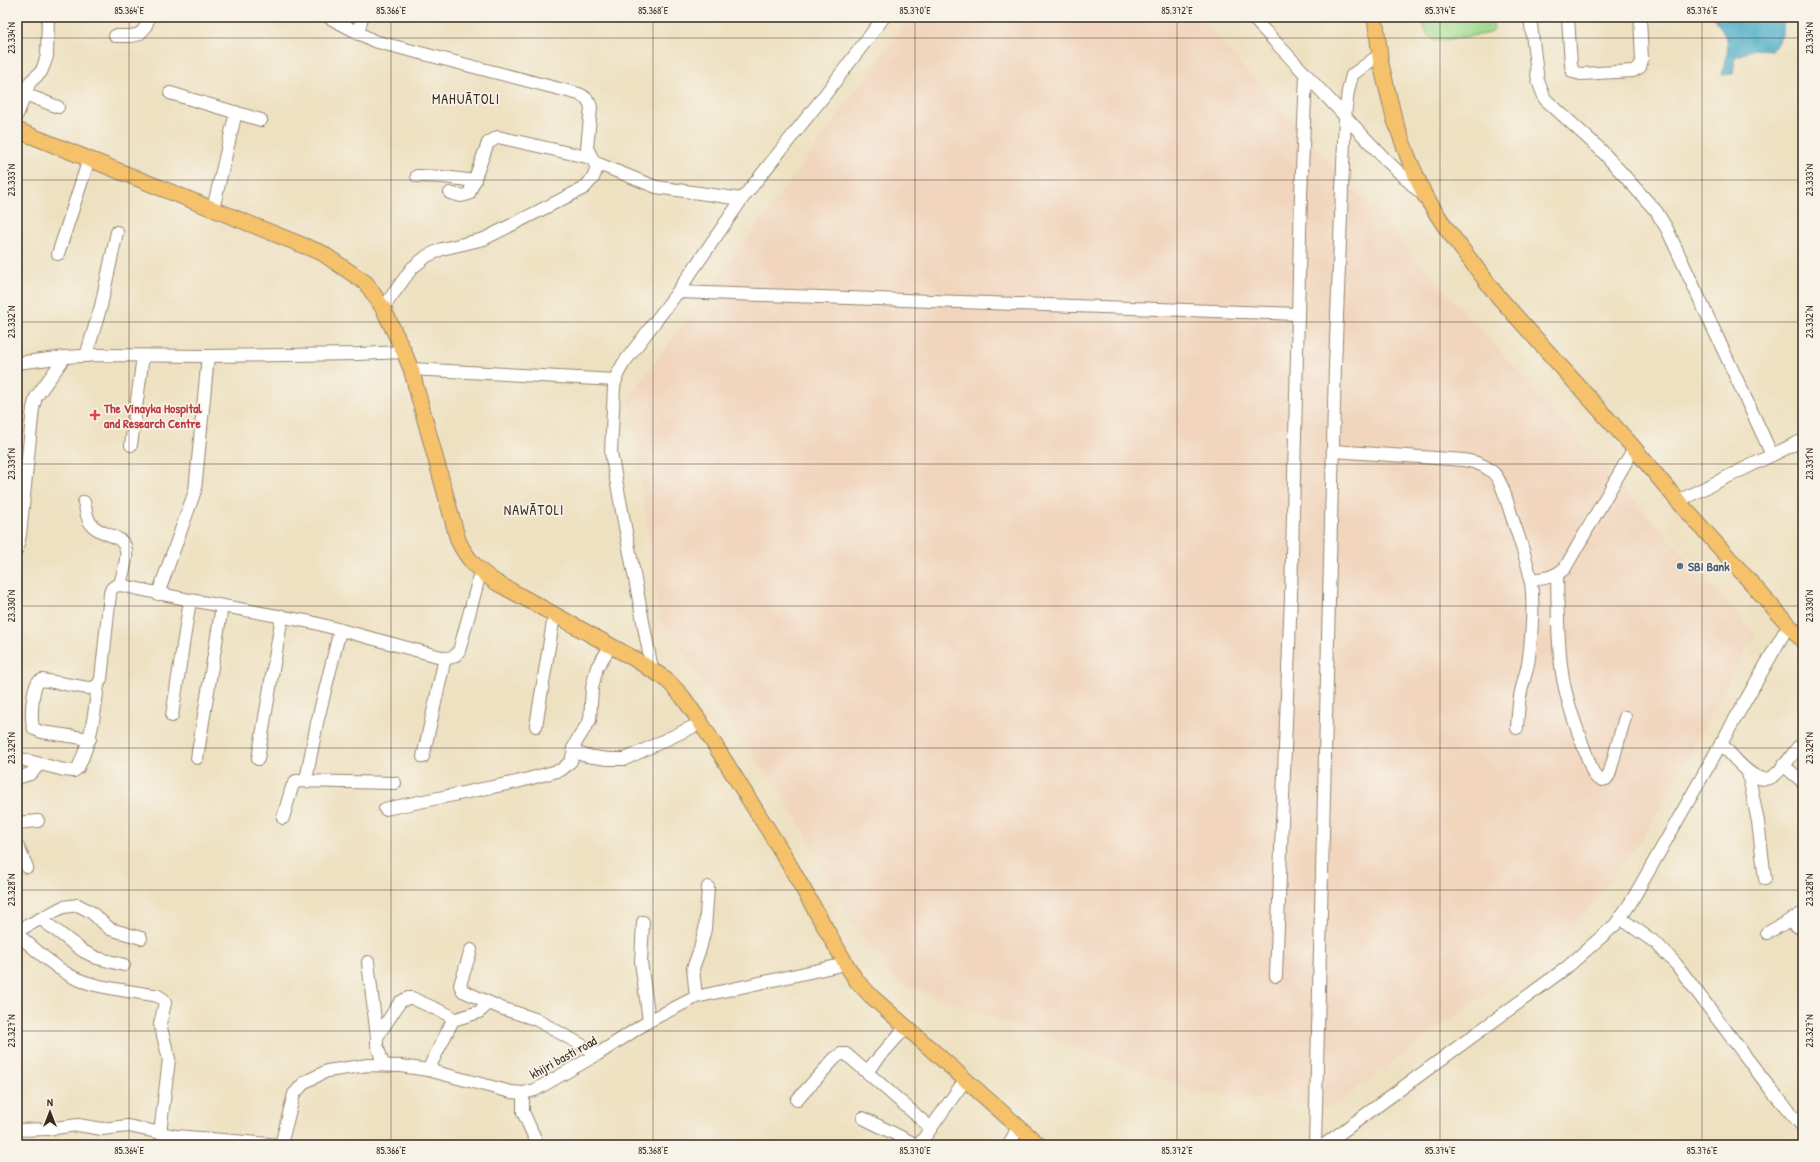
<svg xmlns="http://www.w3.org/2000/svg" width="1820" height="1162" viewBox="0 0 1820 1162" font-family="'Patrick Hand',sans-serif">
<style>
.built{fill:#f1d5bd}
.green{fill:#9fda8e;stroke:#6d8256}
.water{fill:#47acc7;stroke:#416b72}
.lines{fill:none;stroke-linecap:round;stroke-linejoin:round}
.minor-casing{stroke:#948670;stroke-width:14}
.major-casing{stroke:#948670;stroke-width:17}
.minor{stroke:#fff;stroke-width:12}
.major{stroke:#f5c16b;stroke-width:15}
.ticks{fill:none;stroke:#3b2a1e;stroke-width:1;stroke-opacity:0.45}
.health-dot{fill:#e0444e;stroke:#f7f3e8;stroke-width:1.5}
.service-dot{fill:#5c6f8a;stroke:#f7f3e8;stroke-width:1.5}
.labels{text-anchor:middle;stroke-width:3.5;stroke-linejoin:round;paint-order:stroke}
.health-label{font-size:13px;font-weight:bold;fill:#be3a42;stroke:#f7f3e8;text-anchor:start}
.service-label{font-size:13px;font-weight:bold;fill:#4e5e75;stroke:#f7f3e8;text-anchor:start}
.street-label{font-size:13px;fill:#3b2a1e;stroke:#f7f3e8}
.neighbourhood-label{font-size:14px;letter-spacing:1px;fill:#3b2a1e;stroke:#f7f3e8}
.neatline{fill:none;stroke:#3b2a1e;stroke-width:1.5}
.ticks-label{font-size:10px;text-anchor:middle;fill:#3b2a1e}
</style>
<rect width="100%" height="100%" fill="#f7f3e8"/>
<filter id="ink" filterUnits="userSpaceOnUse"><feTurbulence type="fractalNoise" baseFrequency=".025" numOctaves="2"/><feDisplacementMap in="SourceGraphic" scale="8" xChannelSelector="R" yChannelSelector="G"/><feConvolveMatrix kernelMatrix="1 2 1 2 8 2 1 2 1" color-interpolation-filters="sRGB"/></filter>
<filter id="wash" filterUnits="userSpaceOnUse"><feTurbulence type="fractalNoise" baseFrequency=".012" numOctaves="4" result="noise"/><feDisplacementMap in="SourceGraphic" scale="16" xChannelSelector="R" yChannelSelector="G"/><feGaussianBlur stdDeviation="0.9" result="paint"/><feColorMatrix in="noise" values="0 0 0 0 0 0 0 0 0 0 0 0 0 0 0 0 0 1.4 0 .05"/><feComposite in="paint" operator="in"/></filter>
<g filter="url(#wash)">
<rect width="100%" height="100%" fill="#eee1c1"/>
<!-- built -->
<path class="built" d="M909,17h289l557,617 -109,199 -74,97 -241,178 -138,-17 -295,-109 -45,-59 -60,-111 -133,-192 -31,-223 176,-236z"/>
<!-- green -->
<path class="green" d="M1423,17h69l2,12 -3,4 -54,8c-12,-4 -13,-12 -14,-24z"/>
<!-- water -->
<path class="water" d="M1715,17h69l-1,16 -10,17 -19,-1 -19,8 -2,17 -11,1c2,-8 8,-27 5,-35 -3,-8 -9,-15 -12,-23z"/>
</g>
<g filter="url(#ink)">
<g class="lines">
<defs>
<g id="minor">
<path d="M328,17l46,24 205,53c7,3 10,6 12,13l-4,41 10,20 -4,10 -9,10 -100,51 -42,10 -15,7 -15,12 -29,40"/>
<path d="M1252,17l133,142 39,37"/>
<path d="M1530,17l8,64 7,18 56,51 55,61 11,18 20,43 85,183"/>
<path d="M1568,17l3,48 2,7 8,2 52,-3 7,-4 2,-7 -2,-43"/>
<path d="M358,34l4,-17"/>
<path d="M115,36c20,0 28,3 34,-19"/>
<path d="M170,93l91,27"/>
<path d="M25,94l33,13"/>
<path d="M17,115l13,-33 11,-10 3,-7 3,-9 1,-39"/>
<path d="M596,163l60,24 86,12"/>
<path d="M417,176l27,1 31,4"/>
<path d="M450,193l11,3 8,-2 19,-51 10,-6 93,21"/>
<path d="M213,209l23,-97"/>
<path d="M58,254l31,-95"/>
<path d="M678,292l619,22"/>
<path d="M86,356l15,-50 16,-74"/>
<path d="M17,363l48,-6 33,-2 110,1 150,-2 46,-2"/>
<path d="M411,369l205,11"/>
<path d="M131,445l12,-89"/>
<path d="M1333,451l131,9c36,6 37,23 47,54 7,22 16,44 20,67 3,25 1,51 -2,76 -1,12 -6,23 -8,35 -3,12 -3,24 -4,36"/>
<path d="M1678,501l125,-61"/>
<path d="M84,502c2,7 2,17 8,23 9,11 32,9 34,25 2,11 -4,24 -6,35"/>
<path d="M17,549l3,-14 13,-127 3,-11 29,-40"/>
<path d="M1557,575c1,34 0,70 6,104 6,32 19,63 30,94l4,5 5,2 4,-1 3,-4 16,-58"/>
<path d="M1530,580c15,-2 24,-2 35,-12l69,-120"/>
<path d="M158,594l37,-103 13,-135"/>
<path d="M652,669l-41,-216 3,-66 3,-12 6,-11 51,-67 68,-98 82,-103 60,-79"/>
<path d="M172,716l18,-116"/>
<path d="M536,726l18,-110"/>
<path d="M90,739l-48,-7 -8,-3c-4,-8 -2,-40 4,-47l4,-2 46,8c7,0 10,-2 13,-9l9,-85c1,-6 3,-8 10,-9l70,15 121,22 134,36c7,0 10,-1 14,-7l17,-62 4,-18"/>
<path d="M1721,743c10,11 34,44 51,34 10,-6 19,-21 26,-30"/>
<path d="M573,748l7,6 7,2 21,3h17l76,-36"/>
<path d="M423,757l22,-99"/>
<path d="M17,758l47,12 10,1 4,-3c14,-30 16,-51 20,-83"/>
<path d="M197,758l25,-152"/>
<path d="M258,759l24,-143"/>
<path d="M1783,765l20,17"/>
<path d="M1748,772l10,50 7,57"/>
<path d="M17,778l13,-4 10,-10"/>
<path d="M306,780l11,-57 23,-93"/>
<path d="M385,809l132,-27 44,-12 6,-5 4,-4 5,-19 14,-22 2,-32 5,-21 14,-21"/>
<path d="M283,818l9,-31 4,-6 99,2"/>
<path d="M17,823l21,-2"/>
<path d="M17,845l10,22"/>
<path d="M1620,918l36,25 20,21 95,126 32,37"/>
<path d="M41,919l42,32 14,7 27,7"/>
<path d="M1789,921l14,9"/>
<path d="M643,922l-2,40 8,59"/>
<path d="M17,931l46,-24 15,-2 13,7 19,17 31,9"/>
<path d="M1767,933l36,-20"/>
<path d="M17,934c17,14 34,31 54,42 21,12 62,15 87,20l5,3 2,4 -5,21 9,35 -9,74"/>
<path d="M471,950l-11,35 3,6 38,17 34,11 63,35"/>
<path d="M368,962l9,75"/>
<path d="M1276,976l15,-381 10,-400 5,-121"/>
<path d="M696,997l-3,-29 7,-19 5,-20 3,-42"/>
<path d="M453,1020l26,-8 10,-9"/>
<path d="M383,1064l-6,-19v-8l23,-35 8,-4h4l37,17 4,5 -25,50"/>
<path d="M867,1071l39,-44"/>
<path d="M523,1093v19l15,33"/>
<path d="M797,1100l38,-42 6,-4h5l85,74"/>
<path d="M863,1118l54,27"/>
<path d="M17,1130l30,-1 31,-4 24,4 26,-3 48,10 105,9"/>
<path d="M281,1145l13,-51 11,-12 22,-11 41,-6 33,1 27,4 83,22 12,1 12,-3 63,-36 51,-33 47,-24 150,-33"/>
<path d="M919,1145l46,-65"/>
<path d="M1009,1145l9,-18"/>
<path d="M1315,1145l20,-779 10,-250 3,-25 4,-16 27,-20"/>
<path d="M1324,1145l242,-177 50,-44 15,-22 158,-278"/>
</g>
<g id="major">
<path d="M1375,17l6,47 13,54 14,39 17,39 21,32 50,66 138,154 44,53 125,140"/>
<path d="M17,130l305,123 44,30 17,25 21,44 7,17 47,171c9,20 21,31 39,43l136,75 33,21 16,17 19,27 81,129 64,112 10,16 15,16 168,149"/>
</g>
</defs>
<!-- minor casing -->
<use href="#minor" class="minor-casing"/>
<!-- major casing -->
<use href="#major" class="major-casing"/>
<!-- minor -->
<use href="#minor" class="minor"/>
<!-- major -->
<use href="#major" class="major"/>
</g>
</g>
<!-- ticks -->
<path class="ticks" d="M129,17v1128M391,17v1128M653,17v1128M915,17v1128M1177,17v1128M1440,17v1128M1702,17v1128M17,38h1786M17,180h1786M17,322h1786M17,464h1786M17,606h1786M17,748h1786M17,890h1786M17,1031h1786"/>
<!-- markers -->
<path class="health-dot" d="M93 409h4v4h4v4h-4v4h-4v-4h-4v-4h4z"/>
<circle class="service-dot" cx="1680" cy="566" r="4"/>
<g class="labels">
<!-- health labels -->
<g class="health-label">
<text x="104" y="413">The Vinayka Hospital<tspan x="104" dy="15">and Research Centre</tspan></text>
</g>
<!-- service labels -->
<g class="service-label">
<text x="1688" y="571">SBI Bank</text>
</g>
<!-- street labels -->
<g class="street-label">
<text transform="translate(563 1057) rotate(-29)" y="5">khijri basti road</text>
</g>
<!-- neighbourhood labels -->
<g class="neighbourhood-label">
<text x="466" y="104">MAHUĀTOLI</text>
<text x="534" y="515">NAWĀTOLI</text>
</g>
</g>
<!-- margin -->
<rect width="1820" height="1162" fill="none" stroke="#f7f3e8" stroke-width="44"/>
<!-- north arrow -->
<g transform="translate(50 1112)" stroke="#f7f3e8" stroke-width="3" paint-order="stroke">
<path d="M0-3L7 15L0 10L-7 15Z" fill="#3b2a1e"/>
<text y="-6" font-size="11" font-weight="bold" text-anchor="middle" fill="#3b2a1e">N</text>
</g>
<rect x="22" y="22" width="1776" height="1118" class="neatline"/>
<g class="ticks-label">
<text x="129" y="14">85.364°E</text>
<text x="391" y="14">85.366°E</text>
<text x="653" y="14">85.368°E</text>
<text x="915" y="14">85.370°E</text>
<text x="1177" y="14">85.372°E</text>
<text x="1440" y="14">85.374°E</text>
<text x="1702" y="14">85.376°E</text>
<text transform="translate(11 38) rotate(-90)" y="4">23.334°N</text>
<text transform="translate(1809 38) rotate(-90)" y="4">23.334°N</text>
<text transform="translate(11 180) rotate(-90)" y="4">23.333°N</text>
<text transform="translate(1809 180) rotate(-90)" y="4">23.333°N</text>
<text transform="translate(11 322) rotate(-90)" y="4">23.332°N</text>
<text transform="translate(1809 322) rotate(-90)" y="4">23.332°N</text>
<text transform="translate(11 464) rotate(-90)" y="4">23.331°N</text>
<text transform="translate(1809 464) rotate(-90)" y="4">23.331°N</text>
<text transform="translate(11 606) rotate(-90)" y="4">23.330°N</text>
<text transform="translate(1809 606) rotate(-90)" y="4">23.330°N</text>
<text transform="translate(11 748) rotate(-90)" y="4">23.329°N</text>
<text transform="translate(1809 748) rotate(-90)" y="4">23.329°N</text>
<text transform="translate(11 890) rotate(-90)" y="4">23.328°N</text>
<text transform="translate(1809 890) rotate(-90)" y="4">23.328°N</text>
<text transform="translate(11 1031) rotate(-90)" y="4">23.327°N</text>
<text transform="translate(1809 1031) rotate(-90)" y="4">23.327°N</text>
<text x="129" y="1154">85.364°E</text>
<text x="391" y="1154">85.366°E</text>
<text x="653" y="1154">85.368°E</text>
<text x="915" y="1154">85.370°E</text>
<text x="1177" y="1154">85.372°E</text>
<text x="1440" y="1154">85.374°E</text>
<text x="1702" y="1154">85.376°E</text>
</g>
</svg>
